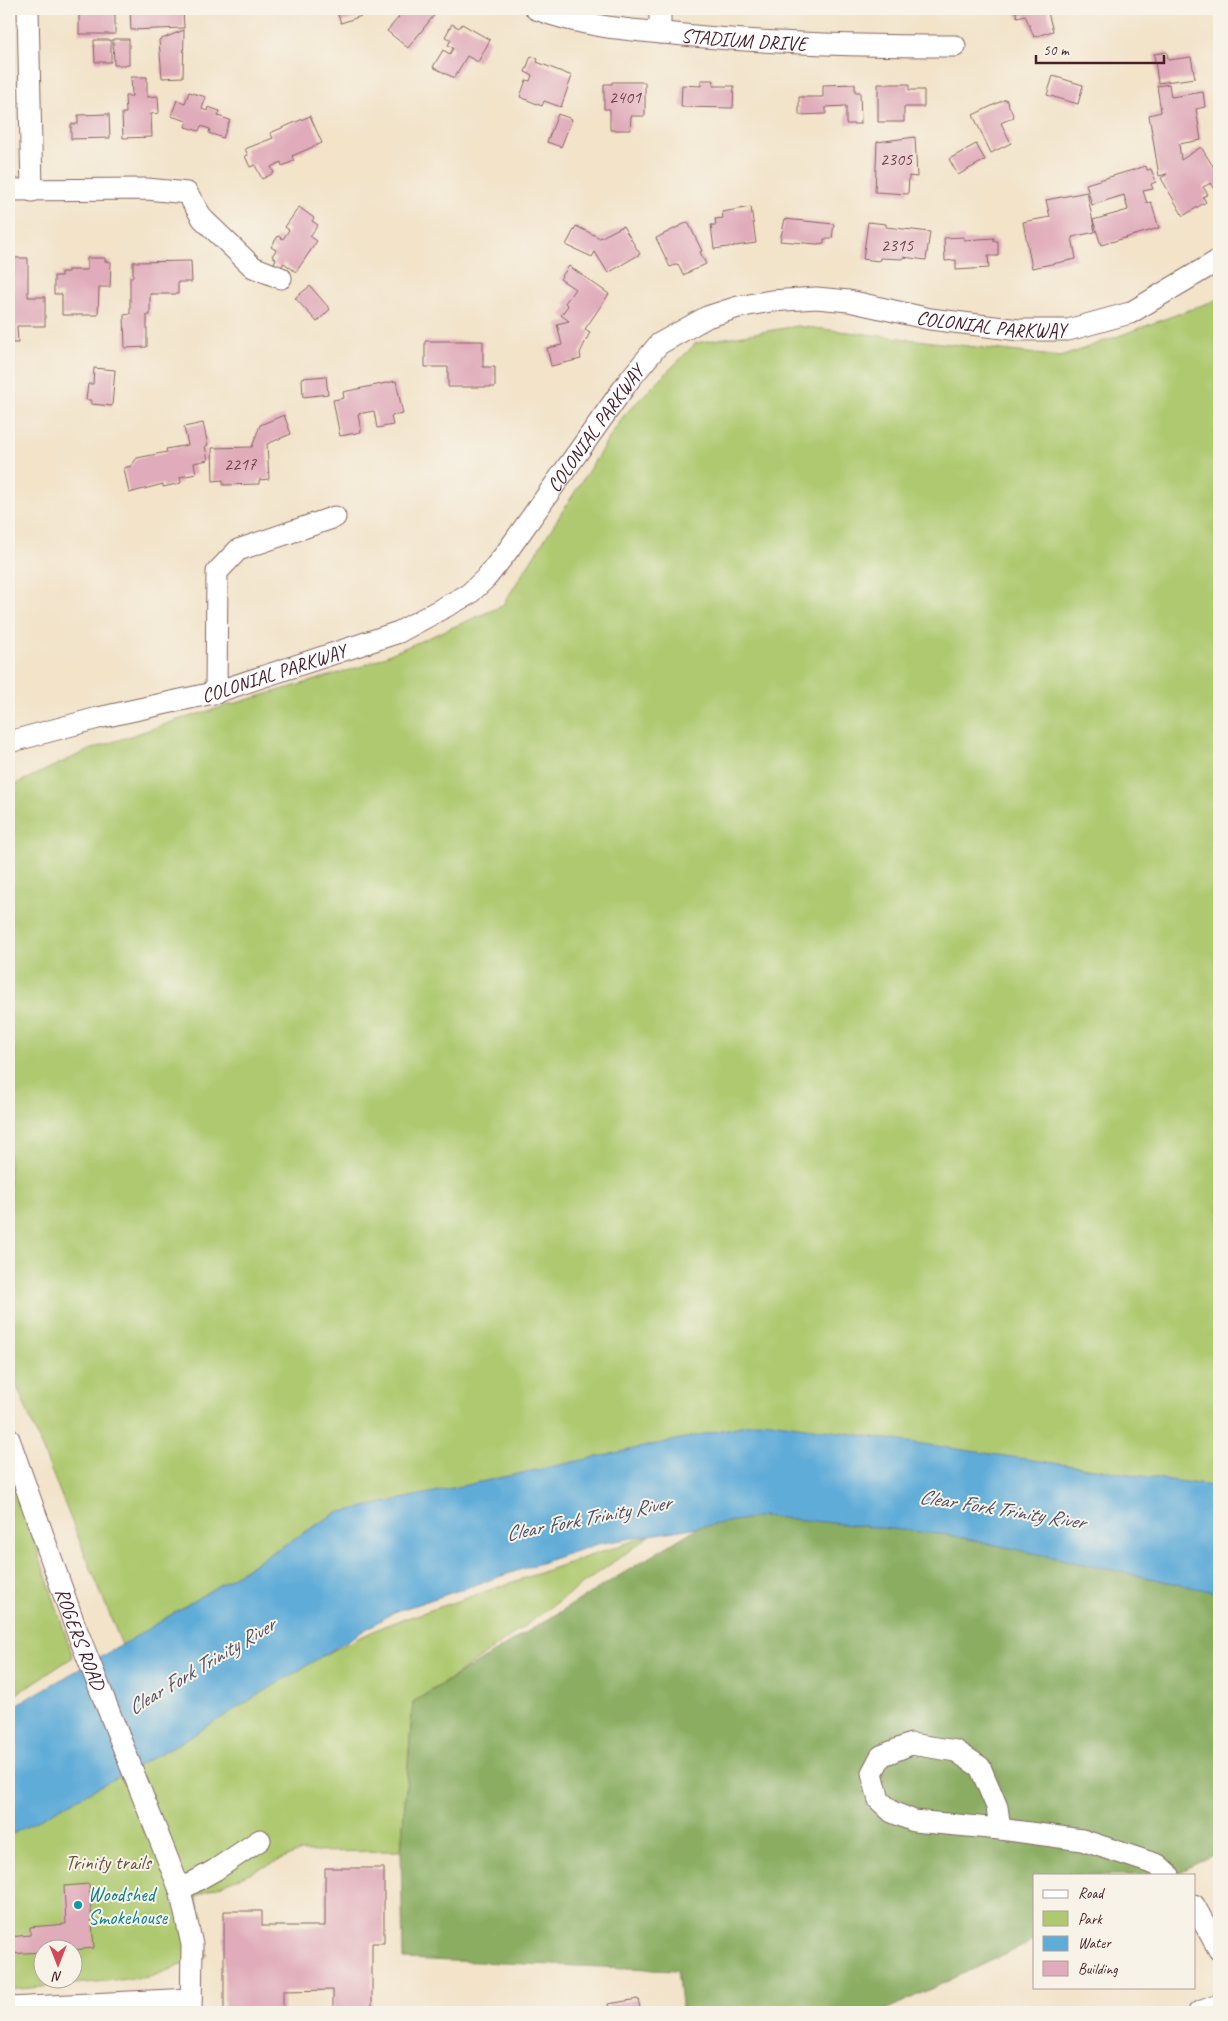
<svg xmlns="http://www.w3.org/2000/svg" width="1228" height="2021" viewBox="0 0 1228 2021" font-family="Caveat,sans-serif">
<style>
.green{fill:#aec96f;stroke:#7c744d;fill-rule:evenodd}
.forest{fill:#8aad62;stroke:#6a6646}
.water{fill:#5eacd8;stroke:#546682}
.building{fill:#e0abba}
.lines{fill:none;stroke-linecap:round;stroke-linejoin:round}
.minor-casing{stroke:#856462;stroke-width:23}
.minor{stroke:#fff;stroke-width:21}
.culture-dot{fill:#0f9aa8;stroke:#f7f3e8;stroke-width:2}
.labels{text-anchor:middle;stroke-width:4;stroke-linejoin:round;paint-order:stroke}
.number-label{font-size:18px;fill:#70424f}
.street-label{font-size:20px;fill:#4a1f2b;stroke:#f7f3e8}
.park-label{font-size:20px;fill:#68523f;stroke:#f7f3e8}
.culture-label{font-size:20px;fill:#0d838f;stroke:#f7f3e8;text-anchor:start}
.water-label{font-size:21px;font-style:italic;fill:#515068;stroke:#f7f3e8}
</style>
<rect width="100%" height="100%" fill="#f7f3e8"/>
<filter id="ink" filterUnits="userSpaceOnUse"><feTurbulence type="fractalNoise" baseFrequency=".02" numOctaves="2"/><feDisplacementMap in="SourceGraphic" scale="10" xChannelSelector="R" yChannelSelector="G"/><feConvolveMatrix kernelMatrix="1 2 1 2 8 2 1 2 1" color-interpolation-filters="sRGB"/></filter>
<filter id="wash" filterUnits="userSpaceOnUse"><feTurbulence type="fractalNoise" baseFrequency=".0096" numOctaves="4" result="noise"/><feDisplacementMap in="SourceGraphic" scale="20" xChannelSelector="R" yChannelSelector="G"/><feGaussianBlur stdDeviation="1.12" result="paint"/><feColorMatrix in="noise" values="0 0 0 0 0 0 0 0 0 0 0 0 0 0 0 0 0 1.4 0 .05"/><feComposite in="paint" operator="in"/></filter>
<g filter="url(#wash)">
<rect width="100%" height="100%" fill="#f2e3c9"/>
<!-- green -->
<g class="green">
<path d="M1219,299v1188l-883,26 -214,132 -104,-256 -9,-18v-584l80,-37 89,-30 182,-53 142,-61 122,-191 72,-72 101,-17 264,31z"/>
<path d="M9,1472l12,29 52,156 -64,42z"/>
<path d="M651,1535l-199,143 -39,24 -12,149 -102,1 -103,44 11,59 -57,22 -141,13v-185l375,-179zM42,1948h30v30h-30z"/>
</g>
<!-- forest -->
<path class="forest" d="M759,1490l460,102v260l-45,23h-140v66l-153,71h-199l-5,-42 -274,-11 -2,-108 12,-149z"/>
<!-- water -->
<path class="water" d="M764,1421l455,66v106l-270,-58 -185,-19 -167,28 -203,68 -209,128 -176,96v-127l113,-64 214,-132z"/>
<g id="blocks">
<!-- building -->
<g class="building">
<rect x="79" y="9" width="36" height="25"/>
<path d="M130,9h53l1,19 -53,2z"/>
<path d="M336,9h26l2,6 -23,8z"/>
<path d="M399,9h40l-31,39 -21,-17 12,-14 -4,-3z"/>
<path d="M1015,9h32l6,22 -19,6 -9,-22 -8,2z"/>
<path d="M452,24l7,4 3,-4 28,16 -12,22 -11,-6 -13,22 -21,-11 10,-17 7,4 3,-6 -5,-3 3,-5 -6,-3z"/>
<path d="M184,30l-1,47 -21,1 -3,-38z"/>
<path d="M113,39h16v26h-15z"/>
<path d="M94,40h17v22h-16z"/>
<path d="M1167,52l1,8 23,-3 4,21 -37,5 -4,-29z"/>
<path d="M531,56l7,3 -1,3 35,14 -11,31 -17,-6 -2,5 -22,-9 6,-17 4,1 2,-6 -7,-3z"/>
<path d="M1053,76l30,9 -5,19 -31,-9z"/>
<path d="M131,77h16v20l11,-1 1,17 -8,1 1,23 -29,1 -1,-25h4l-1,-17h7z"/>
<path d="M701,80h13l-1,6h21l-1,22 -52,-1 1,-22 19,1z"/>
<path d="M612,82h33v34h-14l-1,14h-20v-21h-6v-25h8z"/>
<path d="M855,84v8h5l1,32h-15v-18l-20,1v7l-27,1v-18h24v-12z"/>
<path d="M878,84h31v6h15v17h-20v15h-26z"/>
<path d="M1169,84l2,13 32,-5 2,15 -9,2 5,31 -22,4 2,16 20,-13 15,24 3,-3v17l-5,3 -3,-5 -8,4 5,7 -5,3 3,5 -23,14 -22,-38 6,-4 -8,2 -10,-61 12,-3 -4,-26z"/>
<path d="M189,92l17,5 -4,12 5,2 1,-4 12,4 -2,5 12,4 -7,18 -14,-5 1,-4 -9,-3 -2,5 -14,-4 2,-6 -16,-5 6,-16 8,3z"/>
<path d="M1006,99l8,18 -13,6 10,20 -20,10 -18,-38z"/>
<path d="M109,114l1,24 -39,1v-15h7v-9z"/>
<path d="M558,114l14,5 -11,28 -14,-5z"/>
<path d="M310,116l12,27 -30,13 2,5 -12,5 -1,-4 -10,5 3,6 -12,6 -7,-14 -5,2 -5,-11 3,-1 -3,-6 28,-11 -3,-5z"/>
<path d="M915,137l2,40 -8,-1 -1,18 -33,-2 2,-50z"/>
<path d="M976,144l9,16 -27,15 -9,-16z"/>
<path d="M1146,166l1,4 4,-1 5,13 -5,2 2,5 -10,2 4,12 4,-1 8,26 -58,17 -8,-25 35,-10 -4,-15 -32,10 -6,-21z"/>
<path d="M1087,192l8,40 -23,5 4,22 -44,9 -9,-46 27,-5 -4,-17z"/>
<path d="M299,207l15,11 -2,3 6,4 -8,11 7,5 -21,31 -12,-9 -4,5 -6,-5 2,-4 -4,-3 4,-6 -5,-3 7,-11 5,3 6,-9 -4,-3z"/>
<path d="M751,207l5,36 -42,6 -3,-24h5l-1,-6 8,-1 -1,-6z"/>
<path d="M785,219l49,5 -2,15h-8v4l-7,1 -37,-3z"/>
<path d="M688,222l14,29 -2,1 6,12 -23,11 -5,-11 -8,3 -14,-29z"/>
<path d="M868,222l18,2v3l44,5 -4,28 -23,-3v2l-23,-1 -1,3 -16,-2z"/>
<path d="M576,226l24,12 23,-12 17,28 -32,19 -13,-21 -3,5 -26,-12z"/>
<path d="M964,237v3l30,-2v3h4v15h-10l1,12 -33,2v-10l-11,1 -1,-23z"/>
<path d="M9,258h19v39h17v29h-28l1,17h-9z"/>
<path d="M87,258h18v3l6,1 -1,25h-11l-1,28h-36v-21h-8v-18h7v-4h7v-2h19z"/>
<path d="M191,261l1,21h-14v12h-28v21h-3v32l-22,1 -1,-33 6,-1v-37h3v-15z"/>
<path d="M569,266l40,28 -24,35 5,3 -10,21 1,6 -30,7 -4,-18 15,-3 -5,-21 12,-3 -8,-6 7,-9 -3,-3 10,-14 -15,-10z"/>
<path d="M310,286l20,23 -13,13 -22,-24z"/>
<path d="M425,341h58v26h12v20h-47v-20h-23z"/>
<path d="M94,368l21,2 -3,36 -21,-2v-4h-5l2,-16h5z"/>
<path d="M326,376l2,18 -25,3 -1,-19z"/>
<path d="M396,381l7,33 -12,2 2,9 -16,3 -3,-17 -16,3 3,18 -21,4 -7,-36 11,-2 -1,-6z"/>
<path d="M284,415l7,19 -24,10 2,35 -10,1v4l-36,1v-5l-10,1 -1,-33 40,-1 8,-22z"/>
<path d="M203,423l5,22 -3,1 3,14 -14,3 2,11 -16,3 1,6 -18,4v-3l-34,9 -5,-25 7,-2 6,-8 30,-6 -1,-3 22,-4 -4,-18z"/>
<path d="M325,1868h59v75h-12v69h-39v-22l-50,1v21h-59v-101h38v15h63z"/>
<path d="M89,1884l5,64 -22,2 -30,-2v4l-33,2v-17l21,-2v-8l36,-3 -2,-38z"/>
<path d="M638,1999l3,13h-32l-1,-8z"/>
</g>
</g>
</g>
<g filter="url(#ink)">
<use href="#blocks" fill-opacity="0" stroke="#856462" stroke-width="1"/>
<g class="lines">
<defs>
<g id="minor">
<path d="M28,9l4,182"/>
<path id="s1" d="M536,9c44,17 91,21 138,25 93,10 188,12 281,12"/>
<path d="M660,9v24"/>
<path d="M9,190l138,-1 40,4 16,26 50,48 28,11"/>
<path d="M216,693l1,-121 21,-22 97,-33"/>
<path id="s2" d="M9,742l89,-24 115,-25 186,-61 70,-38 17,-16 20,-25 124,-174 29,-35 48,-27 31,-10 33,-6 45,-3 33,3 81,18 89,11h49l62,-17 89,-53"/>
<path id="s3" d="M9,1439l66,187 105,264 12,55 -1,67"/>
<path d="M1000,1829l-3,-22 -17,-40 -24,-16 -45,-7 -30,12 -9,17 7,27 13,12 22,9 86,8 82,11 76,25 11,10"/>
<path d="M180,1890l35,-20 45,-30"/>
<path d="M1194,1905l25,45"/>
<path d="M9,2008l182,-9"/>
<path d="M1199,2012l20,-7"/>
</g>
</defs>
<!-- minor casing -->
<use href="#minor" class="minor-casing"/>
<!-- minor -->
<use href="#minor" class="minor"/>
</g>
</g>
<!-- markers -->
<circle class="culture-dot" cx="78" cy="1905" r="5"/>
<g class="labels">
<!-- number labels -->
<g class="number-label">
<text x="625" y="103">2401</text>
<text x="896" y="165">2305</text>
<text x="897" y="251">2315</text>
<text x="240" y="470">2217</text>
</g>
<!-- street labels -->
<g class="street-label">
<text dy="7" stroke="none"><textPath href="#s1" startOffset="211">STADIUM DRIVE</textPath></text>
<text dy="7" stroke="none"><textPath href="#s2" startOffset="1144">COLONIAL PARKWAY</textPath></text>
<text dy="7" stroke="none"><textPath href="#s2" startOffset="694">COLONIAL PARKWAY</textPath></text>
<text dy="7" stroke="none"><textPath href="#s2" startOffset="274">COLONIAL PARKWAY</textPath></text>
<text dy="7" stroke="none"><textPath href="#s3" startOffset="212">ROGERS ROAD</textPath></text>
</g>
<!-- park labels -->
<g class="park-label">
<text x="108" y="1869">Trinity trails</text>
</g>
<!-- culture labels -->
<g class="culture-label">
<text x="88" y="1901">Woodshed<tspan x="88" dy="23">Smokehouse</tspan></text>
</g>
<!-- water labels -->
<g class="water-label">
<text transform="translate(1002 1509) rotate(9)" y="7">Clear Fork Trinity River</text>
<text transform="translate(588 1518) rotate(-11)" y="7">Clear Fork Trinity River</text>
<text transform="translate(201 1666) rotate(-31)" y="7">Clear Fork Trinity River</text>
</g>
</g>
<!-- margin -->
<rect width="1228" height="2021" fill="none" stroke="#f7f3e8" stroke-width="30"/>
<!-- legend -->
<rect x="1033" y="1874" width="162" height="115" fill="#f7f3e8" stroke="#b29e9c"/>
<rect x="1043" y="1890" width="25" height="8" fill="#ffffff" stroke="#b29e9c"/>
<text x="1078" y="1898" font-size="15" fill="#4a1f2b">Road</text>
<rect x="1043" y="1911" width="25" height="15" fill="#aec96f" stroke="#b29e9c"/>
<text x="1078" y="1924" font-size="15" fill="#4a1f2b">Park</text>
<rect x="1043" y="1936" width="25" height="15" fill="#5eacd8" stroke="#b29e9c"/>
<text x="1078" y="1948" font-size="15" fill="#4a1f2b">Water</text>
<rect x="1043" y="1961" width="25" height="15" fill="#e0abba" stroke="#b29e9c"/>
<text x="1078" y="1974" font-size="15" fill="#4a1f2b">Building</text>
<!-- north arrow -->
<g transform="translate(58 1964) rotate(180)"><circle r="24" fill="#f7f3e8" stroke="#b29e9c"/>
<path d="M0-4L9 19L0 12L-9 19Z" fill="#d1495b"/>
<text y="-8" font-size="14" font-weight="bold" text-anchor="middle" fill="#4a1f2b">N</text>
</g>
<!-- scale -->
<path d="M1036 55v8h128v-8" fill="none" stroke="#4a1f2b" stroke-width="2.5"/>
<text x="1043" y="55" font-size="15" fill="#4a1f2b" stroke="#f7f3e8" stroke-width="4" paint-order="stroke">50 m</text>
</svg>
